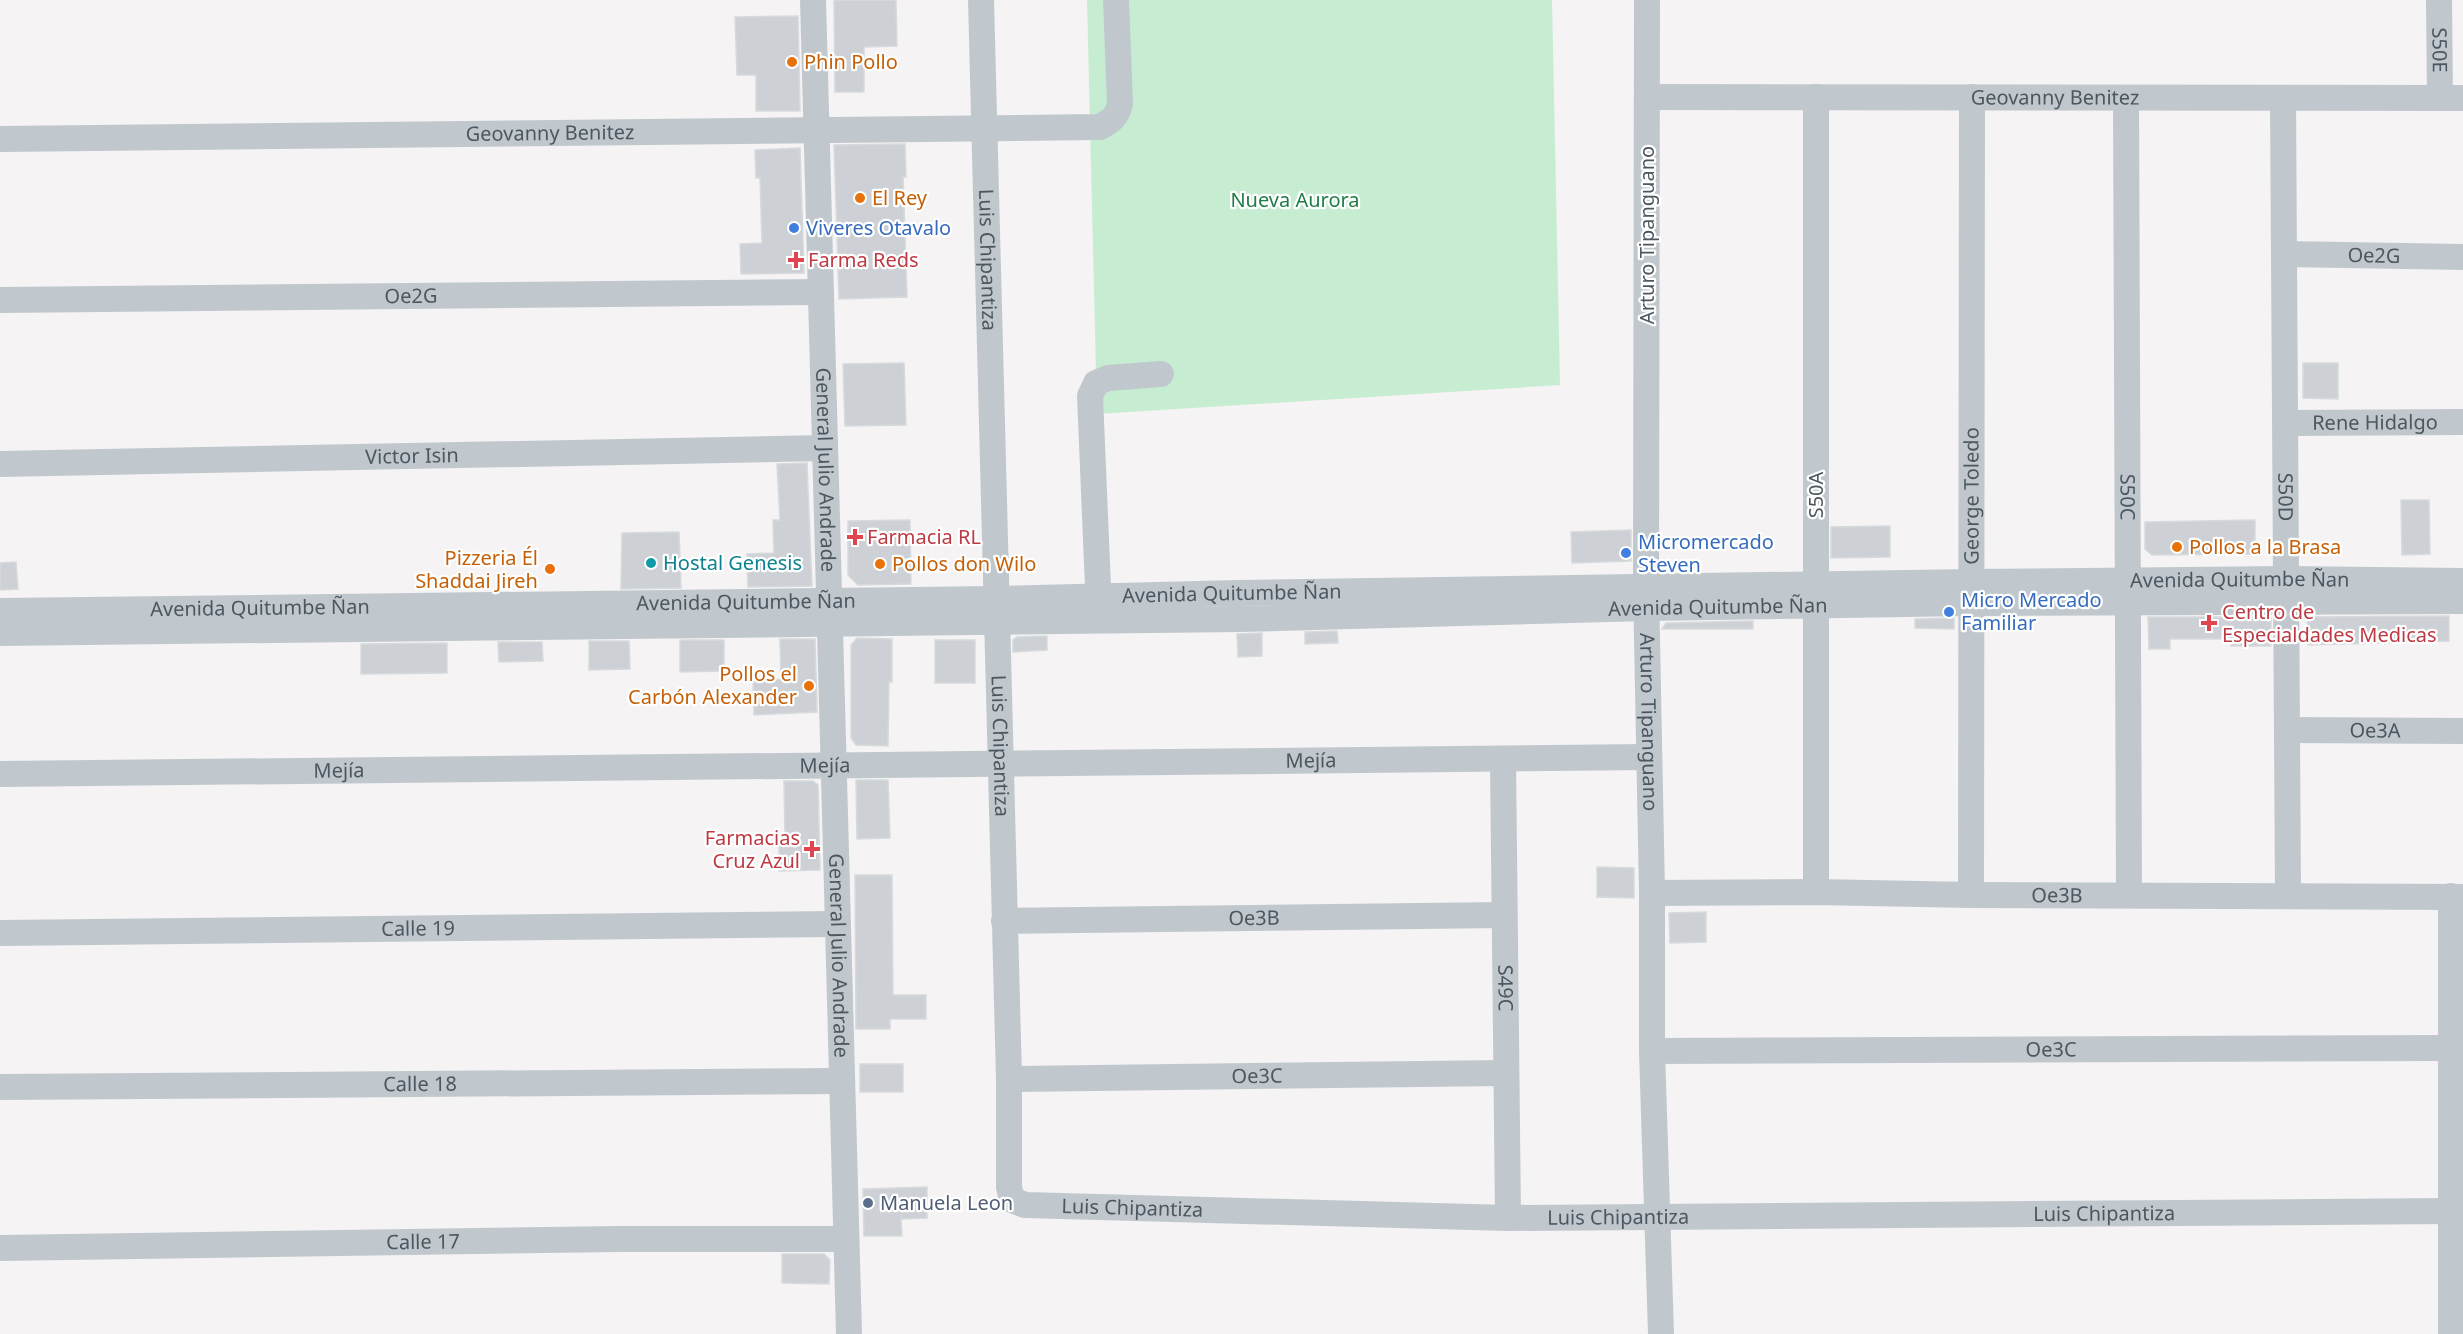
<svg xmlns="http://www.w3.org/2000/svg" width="2463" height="1334" viewBox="0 0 2463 1334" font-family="'Noto Sans',sans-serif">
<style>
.green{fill:#c6edd2}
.building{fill:#cdd0d4;stroke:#d7dadd;stroke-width:1.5}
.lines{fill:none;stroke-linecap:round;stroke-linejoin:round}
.minor{stroke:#c0c8ce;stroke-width:26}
.food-dot{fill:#e8710a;stroke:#fff;stroke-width:2}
.shop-dot{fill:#3f7fe0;stroke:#fff;stroke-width:2}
.health-dot{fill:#e0444e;stroke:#fff;stroke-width:2}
.culture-dot{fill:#0f9aa8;stroke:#fff;stroke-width:2}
.service-dot{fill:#5c6f8a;stroke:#fff;stroke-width:2}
.labels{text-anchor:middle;stroke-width:4.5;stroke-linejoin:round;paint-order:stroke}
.street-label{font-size:20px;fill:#4c575f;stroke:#fff}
.food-label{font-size:20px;fill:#c56008;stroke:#fff;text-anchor:start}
.park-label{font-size:20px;fill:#207d47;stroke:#fff}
.shop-label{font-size:20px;fill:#366cbe;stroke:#fff;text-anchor:start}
.health-label{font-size:20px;fill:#be3a42;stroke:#fff;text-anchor:start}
.culture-label{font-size:20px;fill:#0d838f;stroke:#fff;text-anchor:start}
.service-label{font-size:20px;fill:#4e5e75;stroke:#fff;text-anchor:start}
</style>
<rect width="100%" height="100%" fill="#f5f3f3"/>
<!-- green -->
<path class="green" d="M1087,0h465l8,385 -463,29z"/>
<!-- building -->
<g class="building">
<path d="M834,0h62l1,46 -33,1v45h-29z"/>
<path d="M798,16l2,95h-44v-36h-19l-2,-58z"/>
<path d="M905,144l1,33h-3l4,120 -68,2 -5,-154z"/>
<path d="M800,148l4,125 -63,1 -1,-30 22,-1 -2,-65h-4l-1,-28z"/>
<path d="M904,363l2,62 -61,1 -2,-62z"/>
<path d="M2303,363h35v36l-35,-1z"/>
<path d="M807,463l5,123 -64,1 -1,-33 27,-1 -1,-33h7l-3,-56z"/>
<path d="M2401,500h28l1,54 -28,1z"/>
<path d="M910,520l1,64 -53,1 -10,-10v-54z"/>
<path d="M2255,520v34l-103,1 -7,-6v-27z"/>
<path d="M1890,526v31l-59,1v-31z"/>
<path d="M1631,530v31l-59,2 -1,-31z"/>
<path d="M679,532l2,56 -60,1 1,-56z"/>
<path d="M16,562l2,27 -18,1v-27z"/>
<path d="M2449,616v25l-141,4 -1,-28z"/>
<path d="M2148,617h123v29h-40v-7h-61v10h-21z"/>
<path d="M1954,618v11l-39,-1v-9z"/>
<path d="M1753,621v8h-91l4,-6z"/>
<path d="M1337,631l1,12 -33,1v-12z"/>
<path d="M1262,633v23l-24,1 -1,-23z"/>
<path d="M1047,636v14l-34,2v-12l4,-3z"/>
<path d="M857,638l35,1v43h-3l-1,64 -32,-1 -5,-7v-93z"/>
<path d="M780,639h35l2,73 -63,3 -1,-35 28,-1z"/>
<path d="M680,640h44v31l-44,1z"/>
<rect x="935" y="640" width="40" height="43"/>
<path d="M589,641h40l1,28 -41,1z"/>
<path d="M498,642h44l1,19 -44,1z"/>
<path d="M447,643v30l-86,1v-30z"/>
<path d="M856,780h32l2,58 -33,1z"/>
<path d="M784,781h29l5,4 2,85 -41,1v-32h6z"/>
<path d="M1597,867l37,1v30l-37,-1z"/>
<path d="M855,875h37l1,120h33v24h-36v10h-34z"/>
<path d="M1706,912v30l-36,1 -1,-30z"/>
<rect x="860" y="1064" width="43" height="28"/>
<path d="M927,1187v31l-26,1 1,17h-38l-1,-47z"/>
<path d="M782,1254h42l6,6 -1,24 -47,-1z"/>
</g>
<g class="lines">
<!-- minor -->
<g class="minor">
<path id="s1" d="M813,0l36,1334"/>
<path id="s2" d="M981,0l28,1079v108l3,13 13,5 483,13 944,-7"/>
<path id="s3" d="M1647,0l-1,587 6,306v158l9,283"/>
<path id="s4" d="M2439,0l1,98"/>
<path id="s5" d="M1647,97l816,1"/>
<path id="s6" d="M2126,98l3,797"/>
<path id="s7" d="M2283,98l5,796"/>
<path id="s8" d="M0,139l1100,-12c11,-6 17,-10 20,-23l-4,-104"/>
<path id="s9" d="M2284,254l179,3"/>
<path id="s10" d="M0,300l821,-8"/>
<path id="s11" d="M2287,423l176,-1"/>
<path id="s12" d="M0,464l825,-16"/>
<path id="s13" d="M0,611l996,-12 242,-6 733,-11 315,-3 177,2"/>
<path d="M1099,611l-9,-215 6,-13 12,-5 53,-4"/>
<path id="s14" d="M0,633l1240,-14 407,-11 323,-5 493,-2"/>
<path id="s15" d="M2287,730l176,1"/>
<path id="s16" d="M1503,760l5,458"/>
<path id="s17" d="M0,774l1649,-17"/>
<path d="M1816,892v-795"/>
<path id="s18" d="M1652,893l164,-1 155,3 492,2"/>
<path id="s19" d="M1971,895l1,-798"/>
<path id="s20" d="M1004,921l500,-6"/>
<path id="s21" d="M0,933l837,-9"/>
<path id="s22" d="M1652,1051l799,-3"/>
<path id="s23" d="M1009,1079l496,-6"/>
<path id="s24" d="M0,1087l841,-6"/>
<path id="s25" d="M0,1248l618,-9h228"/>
<path d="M2451,1334v-438"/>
</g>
</g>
<!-- markers -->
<g class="food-dot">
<circle cx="792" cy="62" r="6"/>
<circle cx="860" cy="198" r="6"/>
<circle cx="2177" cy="547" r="6"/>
<circle cx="880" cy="564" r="6"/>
<circle cx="550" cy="569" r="6"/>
<circle cx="809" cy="686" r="6"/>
</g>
<g class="shop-dot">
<circle cx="794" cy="228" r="6"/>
<circle cx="1626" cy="553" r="6"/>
<circle cx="1949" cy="612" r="6"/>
</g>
<g class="health-dot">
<path d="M793 251h6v6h6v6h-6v6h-6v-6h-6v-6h6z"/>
<path d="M852 528h6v6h6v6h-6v6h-6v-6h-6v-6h6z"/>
<path d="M2206 614h6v6h6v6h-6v6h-6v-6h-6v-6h6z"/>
<path d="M809 840h6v6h6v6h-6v6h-6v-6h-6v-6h6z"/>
</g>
<circle class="culture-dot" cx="651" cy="563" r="6"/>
<circle class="service-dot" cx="868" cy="1203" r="6"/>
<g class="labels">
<!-- street labels -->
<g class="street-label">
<text dy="7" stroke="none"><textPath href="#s4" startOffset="50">S50E</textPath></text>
<text dy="7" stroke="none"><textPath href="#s5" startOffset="408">Geovanny Benitez</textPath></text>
<text dy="7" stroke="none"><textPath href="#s8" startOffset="550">Geovanny Benitez</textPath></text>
<text transform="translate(1647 235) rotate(-90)" y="7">Arturo Tipanguano</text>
<text dy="7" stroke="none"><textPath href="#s9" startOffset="90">Oe2G</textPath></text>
<text dy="7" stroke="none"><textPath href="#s2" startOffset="260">Luis Chipantiza</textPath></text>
<text dy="7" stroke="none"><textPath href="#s10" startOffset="411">Oe2G</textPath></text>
<text dy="7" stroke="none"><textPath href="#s11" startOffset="88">Rene Hidalgo</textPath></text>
<text dy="7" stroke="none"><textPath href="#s12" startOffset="412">Victor Isin</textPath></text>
<text dy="7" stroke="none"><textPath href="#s1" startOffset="470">General Julio Andrade</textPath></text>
<text transform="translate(1816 495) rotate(-90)" y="7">S50A</text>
<text dy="7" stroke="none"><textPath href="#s19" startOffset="399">George Toledo</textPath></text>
<text dy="7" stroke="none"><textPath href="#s7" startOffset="399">S50D</textPath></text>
<text dy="7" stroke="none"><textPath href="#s6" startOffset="399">S50C</textPath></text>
<text dy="7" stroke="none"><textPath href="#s13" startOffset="2240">Avenida Quitumbe Ñan</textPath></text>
<text dy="7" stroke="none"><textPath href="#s13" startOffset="1232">Avenida Quitumbe Ñan</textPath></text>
<text dy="7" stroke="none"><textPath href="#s13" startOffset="746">Avenida Quitumbe Ñan</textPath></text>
<text dy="7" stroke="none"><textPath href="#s13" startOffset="260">Avenida Quitumbe Ñan</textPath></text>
<text dy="7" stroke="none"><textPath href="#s14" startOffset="1718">Avenida Quitumbe Ñan</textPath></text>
<text dy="7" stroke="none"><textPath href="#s3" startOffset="722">Arturo Tipanguano</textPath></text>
<text dy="7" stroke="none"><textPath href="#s15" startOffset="88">Oe3A</textPath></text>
<text dy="7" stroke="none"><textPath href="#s2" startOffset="746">Luis Chipantiza</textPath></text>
<text dy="7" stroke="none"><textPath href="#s17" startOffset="1311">Mejía</textPath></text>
<text dy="7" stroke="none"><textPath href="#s17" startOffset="825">Mejía</textPath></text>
<text dy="7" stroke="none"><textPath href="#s17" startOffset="339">Mejía</textPath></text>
<text dy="7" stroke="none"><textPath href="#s18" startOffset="405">Oe3B</textPath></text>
<text dy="7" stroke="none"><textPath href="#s20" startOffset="250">Oe3B</textPath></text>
<text dy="7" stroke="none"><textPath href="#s21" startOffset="418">Calle 19</textPath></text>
<text dy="7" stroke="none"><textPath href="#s1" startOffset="956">General Julio Andrade</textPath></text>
<text dy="7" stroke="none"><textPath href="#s16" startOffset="228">S49C</textPath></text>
<text dy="7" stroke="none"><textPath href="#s22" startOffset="399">Oe3C</textPath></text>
<text dy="7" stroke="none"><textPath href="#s23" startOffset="248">Oe3C</textPath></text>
<text dy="7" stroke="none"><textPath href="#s24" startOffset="420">Calle 18</textPath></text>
<text dy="7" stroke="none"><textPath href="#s2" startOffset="1322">Luis Chipantiza</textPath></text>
<text dy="7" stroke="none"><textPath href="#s2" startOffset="2294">Luis Chipantiza</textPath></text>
<text dy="7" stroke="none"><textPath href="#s2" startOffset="1808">Luis Chipantiza</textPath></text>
<text dy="7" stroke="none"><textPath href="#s25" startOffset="423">Calle 17</textPath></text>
</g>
<!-- food labels -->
<g class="food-label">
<text x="804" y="69">Phin Pollo</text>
<text x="872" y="205">El Rey</text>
<text x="2189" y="554">Pollos a la Brasa</text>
<text x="538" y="565" text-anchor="end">Pizzeria Él<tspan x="538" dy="23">Shaddai Jireh</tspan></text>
<text x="892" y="571">Pollos don Wilo</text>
<text x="797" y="681" text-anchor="end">Pollos el<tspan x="797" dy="23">Carbón Alexander</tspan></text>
</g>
<!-- park labels -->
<g class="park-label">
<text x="1295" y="207">Nueva Aurora</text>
</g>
<!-- shop labels -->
<g class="shop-label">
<text x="806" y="235">Viveres Otavalo</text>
<text x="1638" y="549">Micromercado<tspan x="1638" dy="23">Steven</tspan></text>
<text x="1961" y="607">Micro Mercado<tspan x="1961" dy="23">Familiar</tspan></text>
</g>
<!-- health labels -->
<g class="health-label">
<text x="808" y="267">Farma Reds</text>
<text x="867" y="544">Farmacia RL</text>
<text x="2222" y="619">Centro de<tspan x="2222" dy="23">Especialdades Medicas</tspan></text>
<text x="800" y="845" text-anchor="end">Farmacias<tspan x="800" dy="23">Cruz Azul</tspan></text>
</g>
<!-- culture labels -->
<g class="culture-label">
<text x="663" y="570">Hostal Genesis</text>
</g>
<!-- service labels -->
<g class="service-label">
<text x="880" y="1210">Manuela Leon</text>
</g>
</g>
</svg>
